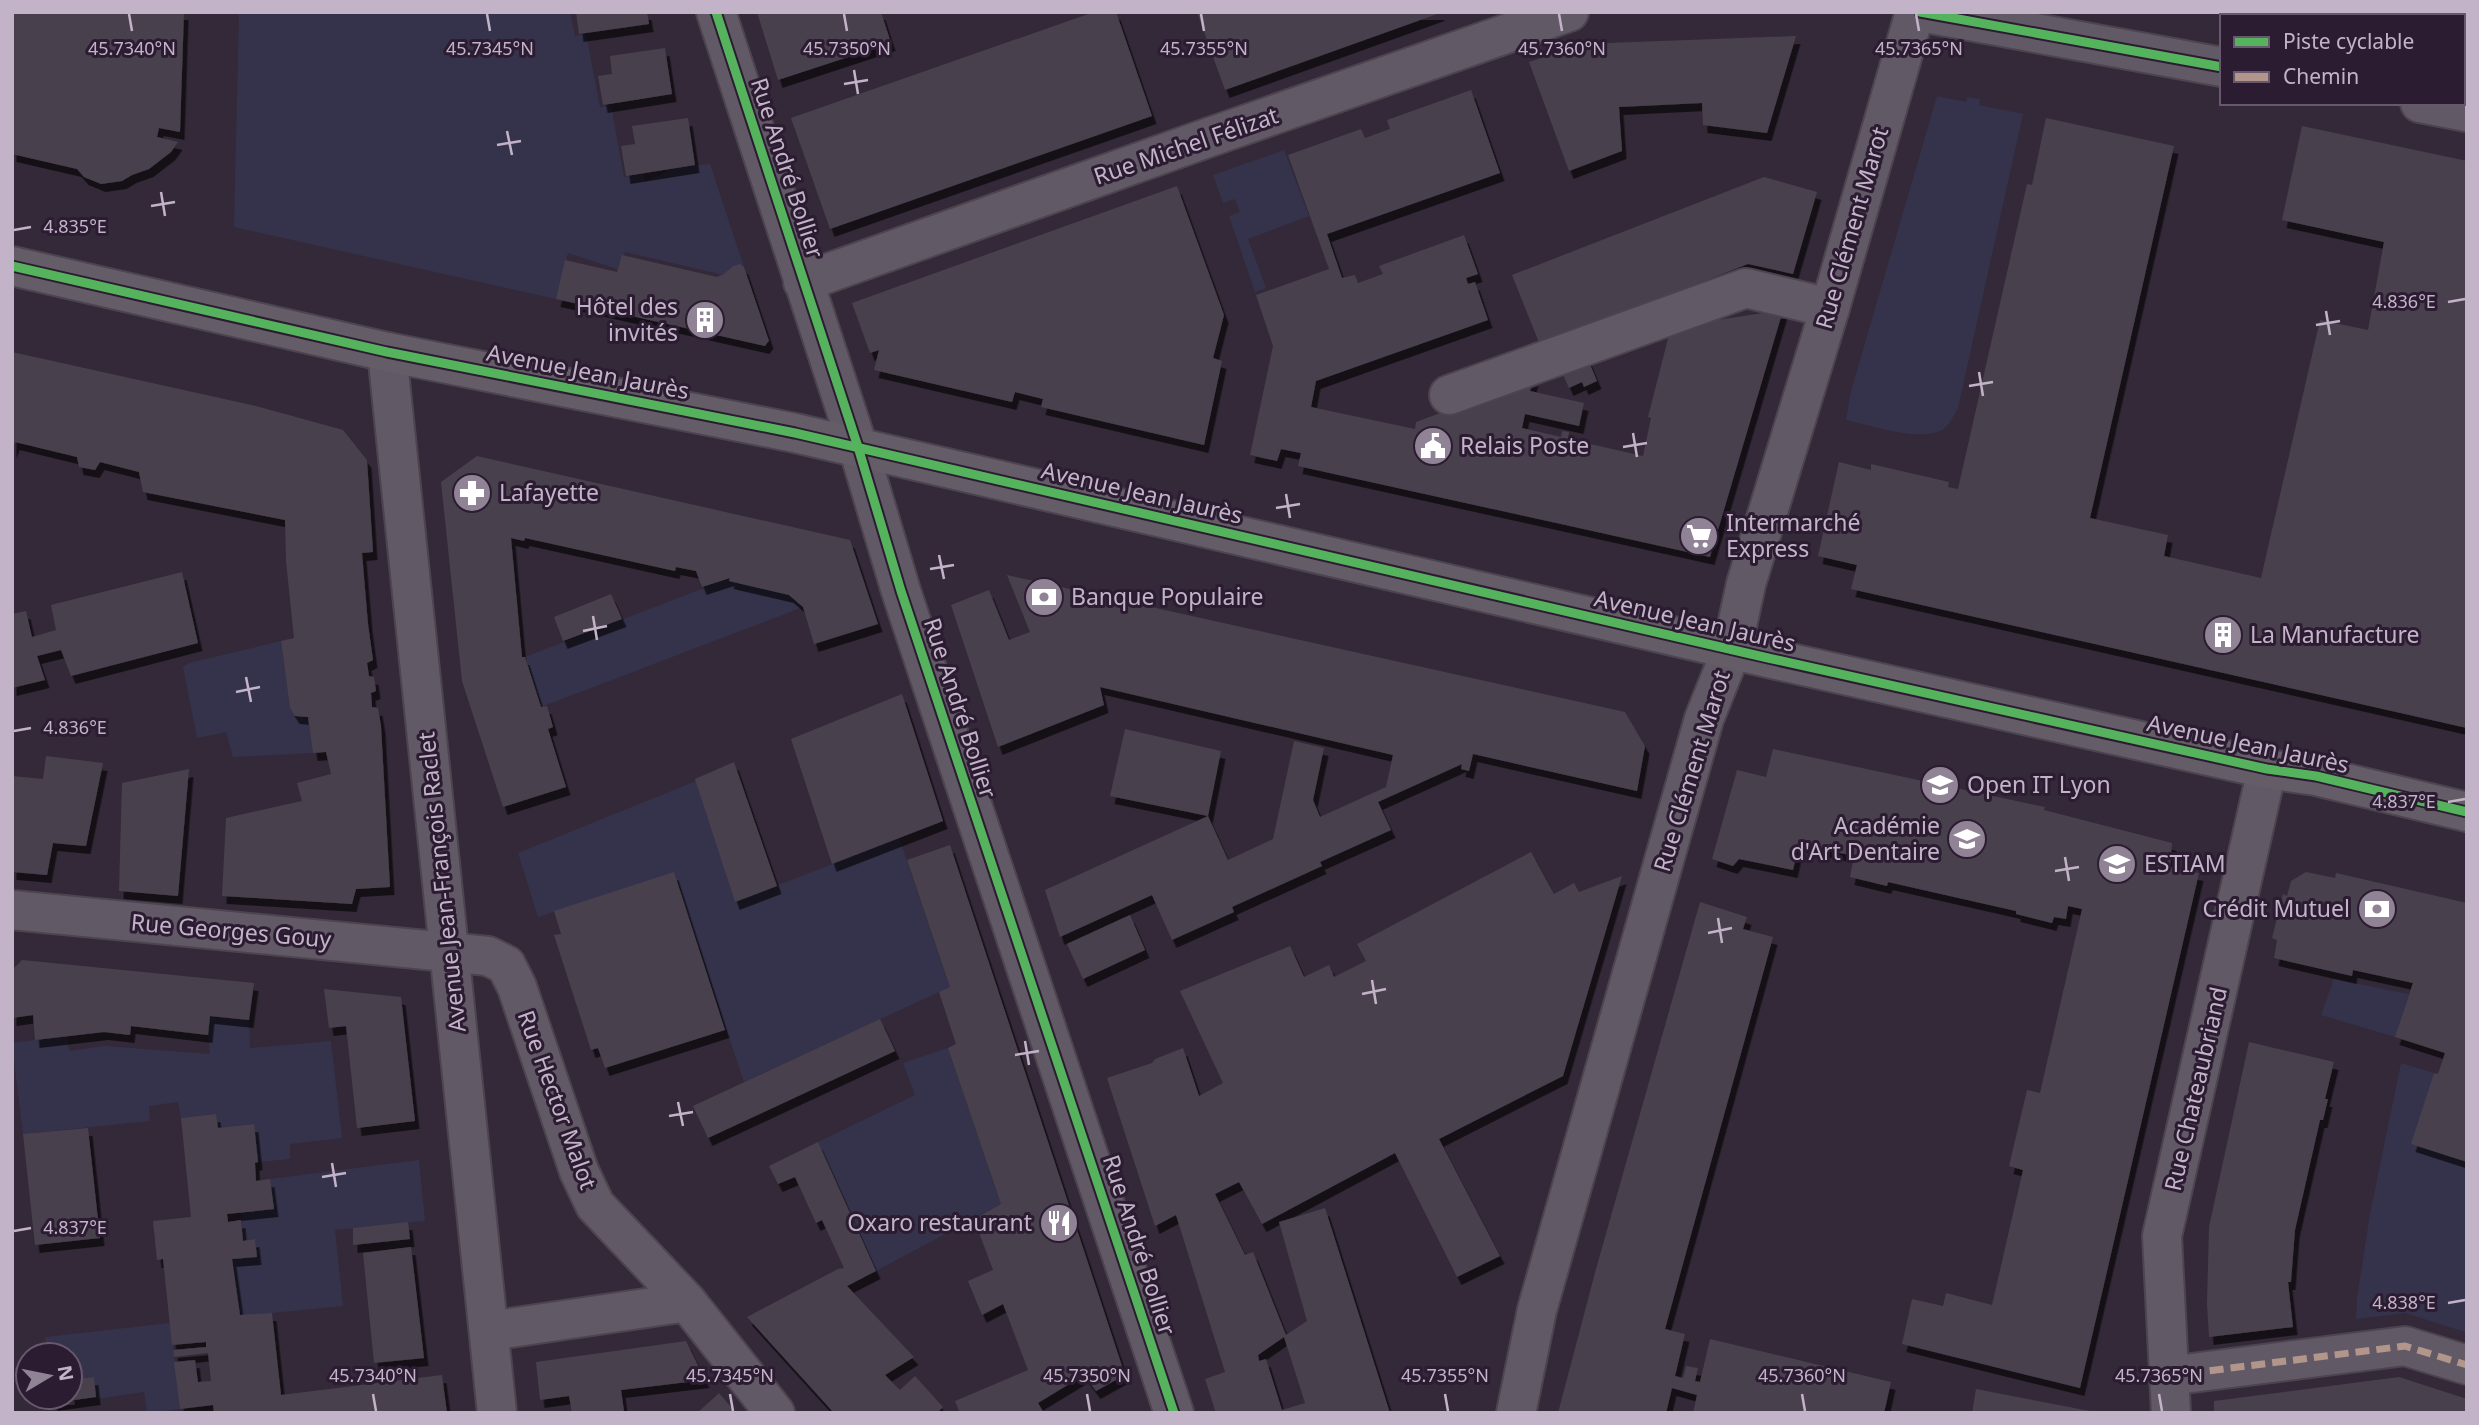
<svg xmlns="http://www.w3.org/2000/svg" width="2479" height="1425" viewBox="0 0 2479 1425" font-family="'Noto Sans',sans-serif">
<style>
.green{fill:#35334b}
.building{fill:#48404d;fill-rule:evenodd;filter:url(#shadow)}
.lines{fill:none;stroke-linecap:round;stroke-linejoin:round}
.minor-casing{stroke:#4c444f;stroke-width:42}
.major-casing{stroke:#4d4451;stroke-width:42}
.minor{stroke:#625966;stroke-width:38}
.major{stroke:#645c67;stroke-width:38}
.quiet{stroke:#b2968c;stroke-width:7;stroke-dasharray:14 7;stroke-linecap:butt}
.cycleway-casing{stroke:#2c1c32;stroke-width:13}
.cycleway{stroke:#56b35d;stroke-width:9}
.ticks{fill:none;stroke:#c3b3c9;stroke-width:2.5}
.labels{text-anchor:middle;stroke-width:6;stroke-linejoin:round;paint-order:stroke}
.street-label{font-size:23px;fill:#c3b3c9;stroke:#2c1c32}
.poi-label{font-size:23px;fill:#c3b3c9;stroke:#2c1c32;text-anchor:start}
.ticks-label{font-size:18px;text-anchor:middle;fill:#c3b3c9;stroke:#2c1c32;stroke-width:6;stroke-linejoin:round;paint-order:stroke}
</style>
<defs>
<filter id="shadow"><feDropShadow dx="4.5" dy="8" stdDeviation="0" flood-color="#0009"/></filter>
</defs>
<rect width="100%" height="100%" fill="#332938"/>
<!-- green -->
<g class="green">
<path d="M239,12h331l5,24 11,-2 14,73 11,-2 13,72 19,-4 2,9 30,-14 35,-4 34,103 -16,9 -103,-24 -8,17 -49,-16 -12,46 -322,-72z"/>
<path d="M1937,96l29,6 1,-5 13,2 -1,6 44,9 -65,294c-3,5 -7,14 -12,19 -20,18 -76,-2 -100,-7l5,-29z"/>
<path d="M1284,150l25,66 -61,23 18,49 -11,4 -26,-76 11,-4 -5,-13 -12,4 -10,-28z"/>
<path d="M730,578l-1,3 60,14 14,12 -262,100 -16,-50z"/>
<path d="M281,641l9,67 18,9 5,36 -80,4 -7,-25 -29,6 -14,-71 6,-4z"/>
<path d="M696,781l39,121 164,-64 51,149 -206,95 -70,-209 -136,44 -20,-64z"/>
<path d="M2334,979l75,15 -14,43 -74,-22z"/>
<path d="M210,1016l39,4 1,28 81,-7 11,97 -52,6v15l-32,3 -5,-38 -35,4 -2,-14 -35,4 -3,-16 -29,4 1,15 -127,13 -11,-91 55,-7 2,15 36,-5 105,8 -2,-19z"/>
<path d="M948,1048l53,156 -125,67 -58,-129 97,-47 -12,-32z"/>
<path d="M2401,1063l33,10 -22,71 55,18 -2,170 -60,-19 -49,6 1,-21 13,-84z"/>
<path d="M419,1160l6,61 -90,9 8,76 -103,10 -8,-57 25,-3 -2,-17 -12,2 -2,-29 32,-3 -3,-30z"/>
<path d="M170,1323l10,86 -33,4 -3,-21 -48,7 -2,-22 -24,3v-25h-23l-2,-18z"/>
</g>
<!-- building -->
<g class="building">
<path d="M12,12h172l-4,120 -21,-4 -2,9 21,5 -7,10 -22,17 -17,6 -10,6 -21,3 -17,-7 -7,-8 -65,-15z"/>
<path d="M576,12h71l2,12 -70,10z"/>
<path d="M757,12h124l10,31 -113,37z"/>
<path d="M1094,12h22l36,104 -322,113 -39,-111z"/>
<path d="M1197,12h243v1l-215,77z"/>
<path d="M2426,12h41v34l-4,-1v-29h-37z"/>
<path d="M1796,36l-29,97 -64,-8 -1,-22 -83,4 3,44 -53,20 -40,-109 53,-18z"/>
<path d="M665,48l7,46 -69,11 -5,-29 14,-2 -2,-18z"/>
<path d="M1471,90l29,83 -173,61 15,44 13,-3 3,8 25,-9 -4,-8 85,-31 14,39 -12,4 2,6 7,-2 13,38 -172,61 -5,26 104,22 1,-7 118,-44 -4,13 54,12 -5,23 -54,-12 -3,14 39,9 1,-6 7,1 -1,7 75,17 8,-38 -3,-1 23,-90 112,-17 -73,247 -412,-91 3,-13 -20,-4 -4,12 -27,-6 23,-109 -17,-51 73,-26 -41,-114 73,-26 4,9 25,-9 -3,-9z"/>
<path d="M688,118l7,47 -69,11 -5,-30 14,-2 -3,-18z"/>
<path d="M2046,118l128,28 -84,372 78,17 -4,21 97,22 59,-258 48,10 16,-88 -102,-22 20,-94 165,35v567l-616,-139 6,-24 -39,-9 21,-94 32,8v-6l78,18 -1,5 10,2 69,-305 5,1z"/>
<path d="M1764,177l53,15 -24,82 -45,-10 -208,81 -28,-70z"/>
<path d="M1177,186l47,129 -11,43 9,3 -18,84 -163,-38 2,-8 -28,-7 -3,10 -138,-32 5,-20 -9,3 -18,-50z"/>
<path d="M622,255l95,22 7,-3 9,-8 7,-2 4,3 25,74 -2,2 -2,3 -209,-47 9,-39 52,12z"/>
<path d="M12,352l244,54 87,24 24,30 6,92 -11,1 6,71 5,36 -6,3 2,13 5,1 2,14 -5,2 1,14 6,1 3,18 9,161 -34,2 -4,15 -130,-8 4,-78 76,-17 -5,-18 34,-9 -5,-22 -13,1 -5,-36 -13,-1 -5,-8 -9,-67 13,-3 -8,-77 -1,-41 -142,-28 -4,-20 -39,-10 -5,8 -16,-3 -2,-10 -62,-15 -3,9z"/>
<path d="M1586,355l11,26 -13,6 -2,-5 -13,6 -10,-22z"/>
<path d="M477,456l373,84 28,84 -64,20 -11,-37 -14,-12 -60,-14 1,-3 -28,9 -6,-16 -20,-4 -1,4 -150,-33 -1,3 -13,-3 11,119h3l16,50 6,-1 6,21 -5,2 18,58 -63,20 -41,-126 -21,-199z"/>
<path d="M182,572l16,71 -127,33 -10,-26 -24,6 8,24 -33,8v-74l14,-3 6,26 24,-7 -5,-25z"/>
<path d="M1007,575l618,137 20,34 -8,45 -164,-37 -4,17 -8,-2 1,-5 -84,38 13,28 -71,32 2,4 -90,41 2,5 -62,28 -20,-45 -92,42 -15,-47 163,-74 20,44 45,-21 21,-98 30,7 -11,52 7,17 66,-30 7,-32 -293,-68 4,18 -106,42 -47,-142 38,-15 20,50 21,-8z"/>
<path d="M611,594l11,25 -59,22 -9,-24z"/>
<path d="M902,694l41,127 -111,43 -41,-125z"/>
<path d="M1125,729l96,22 -13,65 -98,-20z"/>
<path d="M1773,749l272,58 -1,3 128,33 -2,24 29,6 -119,515 -178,-44 10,-45 31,7 3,-13 46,12 31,-135 -14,-4 18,-76 13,3 42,-184 -14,-3 -2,13 -12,-2 -2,6 -36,-9v-3l-128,-29 -1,4 -37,-9 4,-21 -55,-12 -6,26 -54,-11 -6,7 -21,-7 25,-89 29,7z"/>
<path d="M46,756l57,7 -17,83 -33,-3 -6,32 -35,-3v-96l31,3z"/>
<path d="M734,762l43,124 -42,16 -40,-123z"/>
<path d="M189,769l-11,127 -59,-5 3,-108z"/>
<path d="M950,845l175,530 -29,16 -12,-16 -46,28 6,10h-84l-5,-12 73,-31 -25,-66 -21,11 -14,-34 25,-11 -19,-51 27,-15 -53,-156 8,-4 -17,-52 11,-5 -43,-127z"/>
<path d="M1531,852l23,42 20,-11 5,9 43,-16 -59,200 -124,63 61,117 -43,21 -62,-124 -133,71 -23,-42 -24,12 30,61 8,-3 33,83 21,-14 -28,-99 46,-14 65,205h-174l-11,-34 20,-7 -49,-157 -21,11 -48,-148 45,-15 3,-4 28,-11 16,48 24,-13 -43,-92 110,-45 14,31 25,-12 5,12 32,-16 -9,-17zM1284,1337l21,66 -23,7 -16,-51 -7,2 -1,-6z"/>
<path d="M674,872l51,158 -120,38 -7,-20 -7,2 -37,-115 7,-1 -7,-23z"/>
<path d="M2306,872l29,6 1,-5 131,30v259l-56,-18 23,-71 4,1 7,-21 -50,-16 18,-54 -60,-13 -1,6 -78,-18 3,-18 -5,-2 11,-44 4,2 4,-15z"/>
<path d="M1700,902l47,15 -4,12 30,8 -108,392 20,5 -10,42 8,2 3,-12 12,2 -3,13 5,1 10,-43 181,43 -7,31h-191l4,-18 -25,-7 -6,25h-108l38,-144z"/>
<path d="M1130,915l15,35 -62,29 -16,-35z"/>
<path d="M22,960l232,23 -5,37 -39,-4 -2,19 -77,-9 -1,9 -26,-3 -69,8 -2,-25 -21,3v-48z"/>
<path d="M324,989l77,8 14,124 -58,7 -11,-102 -17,2z"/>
<path d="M880,1019l15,32 -187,87 -15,-32z"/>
<path d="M2249,1042l85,20 -9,37h3l-5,21h-3l-25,110 -4,52h-3l5,45 -84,10 -2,-33 2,-77z"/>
<path d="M216,1114l2,14 36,-4 4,38 -3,1 1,18 14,-2 4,30 -47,5 1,8 13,-2 2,21 12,-2 2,18 -25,2 8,56 32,-2 9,82 161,-20 5,38h-233l-1,-8 -33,4 -6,-47 21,-2 3,22 13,-1 -3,-28 -34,4 -1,-7 33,-3v-5l-34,3 -9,-86 -6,1 -4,-39 38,-4 -10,-99z"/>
<path d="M88,1128l12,110 -65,7 -12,-111z"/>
<path d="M818,1142l58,129 -29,15 67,71 -29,18 15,15 15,-14 28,31 -6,6h-103l-87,-96 91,-48 6,-1 -22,-48 -6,3 -21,-46 -17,7 -9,-18z"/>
<path d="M408,1222l2,17 -57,6v-17z"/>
<path d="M411,1247l13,111 -50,5 -11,-110z"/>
<path d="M686,1341l19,39 -84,10 3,21 -9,2h-43l-3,-17 -29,4 -4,-38z"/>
<path d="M94,1377l2,20 -43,6 -1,-6h18v-17z"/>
<path d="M2399,1377l68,22v14h-253v-12z"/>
<path d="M1976,1389l114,22v2h-118z"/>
<path d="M719,1393l17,20h-39l20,-18z"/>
</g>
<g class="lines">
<defs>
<g id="minor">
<path d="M716,12l142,435 43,144 273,822"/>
<path d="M1920,12l302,55"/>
<path d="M2420,103l47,9"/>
<path d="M803,282l407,-145 359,-125"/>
<path d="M387,352l110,1061"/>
<path d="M1449,395l297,-107 84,20"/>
<path d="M12,910l476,46 18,9 11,22 62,184 16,34 92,97 88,111"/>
<path d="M489,1331l198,-29"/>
<path d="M2168,1376l237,-30 62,19"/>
<path d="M1516,1413l21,-103 167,-591 28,-70 14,-65 84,-276 85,-296"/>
<path d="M2171,1413l-9,-177 105,-467"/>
</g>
<path id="major" d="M12,266l375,86 408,81 973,225 499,111 49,7 151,36"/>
</defs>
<!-- minor casing -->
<use href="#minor" class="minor-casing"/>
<!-- major casing -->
<use href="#major" class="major-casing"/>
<!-- minor -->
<use href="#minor" class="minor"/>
<!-- major -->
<use href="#major" class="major"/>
<!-- quiet -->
<path class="quiet" d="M2168,1376l237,-30 62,19"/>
<defs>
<g id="cycleway">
<path d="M716,12l142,435 43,144 273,822"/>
<path d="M1920,12l302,55"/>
<path d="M12,266l375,86 408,81 973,225 499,111 49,7 151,36"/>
</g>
</defs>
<!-- cycleway casing -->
<use href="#cycleway" class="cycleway-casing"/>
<!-- cycleway -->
<use href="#cycleway" class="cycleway"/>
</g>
<!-- ticks -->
<path class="ticks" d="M129,14l3,17M487,14l3,17M844,14l3,17M1201,14l3,17M1559,14l3,17M1916,14l3,17M854,70l4,24M844,84l24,-4M507,131l5,24M497,145l24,-4M161,192l4,24M151,206l24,-4M14,230l17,-3M2448,302l17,-3M2326,311l4,24M2316,325l24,-4M1979,372l4,24M1969,386l24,-4M1633,433l4,24M1623,447l24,-4M1286,494l4,24M1276,508l24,-4M939,555l5,24M930,569l24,-4M593,616l4,24M583,631l24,-5M246,677l5,25M236,692l24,-5M14,731l17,-3M2448,802l17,-3M2065,857l4,24M2055,871l24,-4M1718,918l4,25M1708,933l24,-5M1372,980l4,24M1362,994l24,-5M1025,1041l4,24M1015,1055l24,-4M678,1102l5,24M669,1116l24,-4M332,1163l4,24M322,1177l24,-4M14,1231l17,-3M2448,1303l17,-3M373,1394l3,17M730,1394l3,17M1087,1394l3,17M1445,1394l3,17M1802,1394l3,17M2159,1394l3,17"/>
<!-- icons -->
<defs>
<symbol id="building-disc" viewBox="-11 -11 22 22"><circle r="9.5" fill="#918396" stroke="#2c1c32"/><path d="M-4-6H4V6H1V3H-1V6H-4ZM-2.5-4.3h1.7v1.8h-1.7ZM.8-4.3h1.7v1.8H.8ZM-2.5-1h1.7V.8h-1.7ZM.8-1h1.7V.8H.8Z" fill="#fff"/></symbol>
<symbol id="civic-disc" viewBox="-11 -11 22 22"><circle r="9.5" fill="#918396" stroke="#2c1c32"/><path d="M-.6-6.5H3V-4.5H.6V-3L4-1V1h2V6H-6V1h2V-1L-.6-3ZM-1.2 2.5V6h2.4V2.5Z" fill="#fff"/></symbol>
<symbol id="pharmacy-disc" viewBox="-11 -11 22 22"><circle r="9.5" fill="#918396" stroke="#2c1c32"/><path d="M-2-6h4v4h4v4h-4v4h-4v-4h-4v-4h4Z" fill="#fff"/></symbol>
<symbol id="supermarket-disc" viewBox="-11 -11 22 22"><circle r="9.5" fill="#918396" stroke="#2c1c32"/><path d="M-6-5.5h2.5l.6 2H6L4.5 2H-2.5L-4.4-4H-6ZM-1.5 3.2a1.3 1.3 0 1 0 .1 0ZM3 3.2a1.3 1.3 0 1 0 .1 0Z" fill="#fff"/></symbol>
<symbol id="bank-disc" viewBox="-11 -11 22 22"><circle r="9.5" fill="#918396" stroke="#2c1c32"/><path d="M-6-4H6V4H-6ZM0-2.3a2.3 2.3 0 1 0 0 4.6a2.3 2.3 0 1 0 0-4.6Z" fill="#fff"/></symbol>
<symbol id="university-disc" viewBox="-11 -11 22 22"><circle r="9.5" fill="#918396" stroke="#2c1c32"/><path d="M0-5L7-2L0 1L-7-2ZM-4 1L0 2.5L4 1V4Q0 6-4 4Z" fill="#fff"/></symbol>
<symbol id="school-disc" viewBox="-11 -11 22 22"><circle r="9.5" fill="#918396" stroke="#2c1c32"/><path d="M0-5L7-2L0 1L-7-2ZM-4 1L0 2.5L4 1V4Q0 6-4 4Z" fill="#fff"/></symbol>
<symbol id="restaurant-disc" viewBox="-11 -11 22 22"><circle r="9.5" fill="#918396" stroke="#2c1c32"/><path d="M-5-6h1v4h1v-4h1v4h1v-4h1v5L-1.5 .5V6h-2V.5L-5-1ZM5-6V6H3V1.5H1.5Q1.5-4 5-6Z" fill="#fff"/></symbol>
</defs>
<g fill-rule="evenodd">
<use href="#building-disc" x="683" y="298" width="44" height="44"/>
<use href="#civic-disc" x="1411" y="424" width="44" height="44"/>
<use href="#pharmacy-disc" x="450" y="471" width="44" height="44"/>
<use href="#supermarket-disc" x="1677" y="514" width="44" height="44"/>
<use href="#bank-disc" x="1022" y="575" width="44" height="44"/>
<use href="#building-disc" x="2201" y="613" width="44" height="44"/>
<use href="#university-disc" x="1918" y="763" width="44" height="44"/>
<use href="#school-disc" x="1945" y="817" width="44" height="44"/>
<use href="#university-disc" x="2095" y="842" width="44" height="44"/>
<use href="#bank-disc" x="2355" y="887" width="44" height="44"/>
<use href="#restaurant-disc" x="1037" y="1201" width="44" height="44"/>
</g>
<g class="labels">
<!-- street labels -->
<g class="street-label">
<text transform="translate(1186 146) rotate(-19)" y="8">Rue Michel Félizat</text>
<text transform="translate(787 168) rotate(72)" y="8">Rue André Bollier</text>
<text transform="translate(1852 228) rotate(-74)" y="8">Rue Clément Marot</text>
<text transform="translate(588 372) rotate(11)" y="8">Avenue Jean Jaurès</text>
<text transform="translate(1142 493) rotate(13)" y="8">Avenue Jean Jaurès</text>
<text transform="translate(1695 621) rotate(13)" y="8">Avenue Jean Jaurès</text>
<text transform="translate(960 708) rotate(72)" y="8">Rue André Bollier</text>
<text transform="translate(2248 744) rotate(12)" y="8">Avenue Jean Jaurès</text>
<text transform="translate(1692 771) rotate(-73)" y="8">Rue Clément Marot</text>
<text transform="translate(442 882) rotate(-96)" y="8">Avenue Jean-François Raclet</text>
<text transform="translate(231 931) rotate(5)" y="8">Rue Georges Gouy</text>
<text transform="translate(2196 1089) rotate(-77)" y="8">Rue Chateaubriand</text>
<text transform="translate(557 1100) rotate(70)" y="8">Rue Hector Malot</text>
<text transform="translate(1139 1245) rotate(72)" y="8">Rue André Bollier</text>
</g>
<!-- poi labels -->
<g class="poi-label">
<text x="678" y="315" text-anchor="end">Hôtel des<tspan x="678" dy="26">invités</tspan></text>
<text x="1460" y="454">Relais Poste</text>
<text x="499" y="501">Lafayette</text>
<text x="1726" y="531">Intermarché<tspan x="1726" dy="26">Express</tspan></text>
<text x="1071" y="605">Banque Populaire</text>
<text x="2250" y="643">La Manufacture</text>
<text x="1967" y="793">Open IT Lyon</text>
<text x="1940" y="834" text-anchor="end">Académie<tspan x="1940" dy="26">d'Art Dentaire</tspan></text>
<text x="2144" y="872">ESTIAM</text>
<text x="2350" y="917" text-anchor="end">Crédit Mutuel</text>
<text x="1032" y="1231" text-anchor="end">Oxaro restaurant</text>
</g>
</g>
<g class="ticks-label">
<text x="132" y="55">45.7340°N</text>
<text x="490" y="55">45.7345°N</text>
<text x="847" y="55">45.7350°N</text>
<text x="1204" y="55">45.7355°N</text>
<text x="1562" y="55">45.7360°N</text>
<text x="1919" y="55">45.7365°N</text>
<text x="75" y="233">4.835°E</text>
<text x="2404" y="308">4.836°E</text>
<text x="75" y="734">4.836°E</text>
<text x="2404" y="808">4.837°E</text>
<text x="75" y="1234">4.837°E</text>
<text x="2404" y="1309">4.838°E</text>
<text x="373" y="1382">45.7340°N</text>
<text x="730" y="1382">45.7345°N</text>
<text x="1087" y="1382">45.7350°N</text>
<text x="1445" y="1382">45.7355°N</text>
<text x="1802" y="1382">45.7360°N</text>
<text x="2159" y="1382">45.7365°N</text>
</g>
<!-- border -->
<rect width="2479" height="1425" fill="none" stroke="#c3b3c9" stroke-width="28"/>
<!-- legend -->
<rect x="2220" y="14" width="245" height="91" fill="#2c1c32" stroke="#68586e" stroke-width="2"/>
<rect x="2234" y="37" width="35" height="10" fill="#56b35d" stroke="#68586e" stroke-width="2"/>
<text x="2283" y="49" font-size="21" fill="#c3b3c9">Piste cyclable</text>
<rect x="2234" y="72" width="35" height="10" fill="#b2968c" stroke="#68586e" stroke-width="2"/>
<text x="2283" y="84" font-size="21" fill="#c3b3c9">Chemin</text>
<!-- north arrow -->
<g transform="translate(49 1376) rotate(80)"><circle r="33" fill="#2c1c32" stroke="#68586e" stroke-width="2"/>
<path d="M0-5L12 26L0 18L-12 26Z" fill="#918396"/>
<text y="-10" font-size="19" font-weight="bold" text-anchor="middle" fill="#c3b3c9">N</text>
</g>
</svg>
